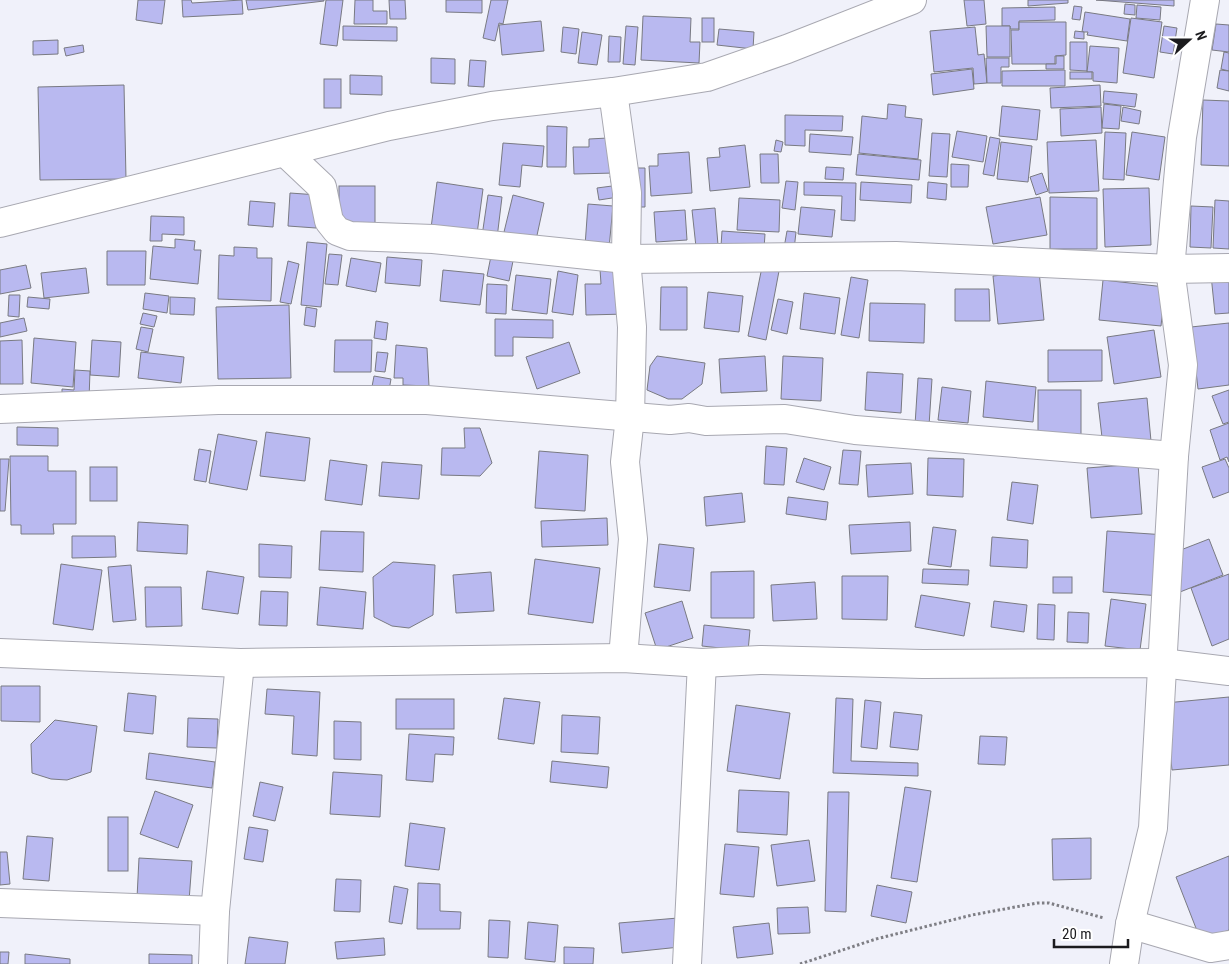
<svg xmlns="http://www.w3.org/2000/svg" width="1229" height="964" viewBox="0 0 1229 964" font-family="'Roboto Condensed',sans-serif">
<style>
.building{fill:#b9b9f0;stroke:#797a82}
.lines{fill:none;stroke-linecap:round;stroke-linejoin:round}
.minor-casing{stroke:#a8a8b1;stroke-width:30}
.major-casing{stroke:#a8a8b1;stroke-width:30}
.path{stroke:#7e7e84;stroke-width:3;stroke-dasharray:2.5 2.5;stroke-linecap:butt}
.minor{stroke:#fff;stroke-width:28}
.major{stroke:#fff;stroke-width:28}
</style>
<rect width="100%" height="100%" fill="#f0f1fa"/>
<!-- building -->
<g class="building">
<path d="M138,0h27l-3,24 -26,-4z"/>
<path d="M182,0h9l1,3 50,-3 1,14 -60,3z"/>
<path d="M246,0h78v1l-76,9z"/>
<path d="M326,0h17l-6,46 -17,-2z"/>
<path d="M355,0h18v11h14v13h-33z"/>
<path d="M389,0h16l1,19h-16z"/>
<path d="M446,0h36v13l-36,-1z"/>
<path d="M491,0h17l-5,24 -4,-1 -4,18 -12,-3z"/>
<path d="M964,0h20l2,24 -19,2z"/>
<path d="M1028,0h40v3l-40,3z"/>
<path d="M1096,0h78v6z"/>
<path d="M1125,4l10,1v10l-11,-1z"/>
<path d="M1137,5l24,2 -1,13 -24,-2z"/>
<path d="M1074,6l8,1 -2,13 -8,-1z"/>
<path d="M1055,7v13l-36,1v8h-9v-3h-8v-18z"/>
<path d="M1085,12l45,7 -3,22 -40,-6 1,-3h-6z"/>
<path d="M643,16l48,2 -1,24h10l-1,21 -58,-3z"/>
<rect x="702" y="18" width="12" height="24"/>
<path d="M1131,18l31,4 -8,56 -31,-5z"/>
<path d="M541,21l3,30 -42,4 -3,-30z"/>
<path d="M1019,22h47v33l-11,1v8h-43l-1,-34h8z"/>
<path d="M1216,24l13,1v27l-17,-2z"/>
<path d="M343,26l54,1v14l-54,-1z"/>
<path d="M626,26l12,1 -3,38 -12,-1z"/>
<path d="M986,26h24v31h-23z"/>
<path d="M1164,26l13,2 -4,26 -13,-2z"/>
<path d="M563,27l16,2 -3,25 -15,-2z"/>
<path d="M975,27l3,28 6,-1 3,29 -13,1 -1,-16 -39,4 -4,-41z"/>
<path d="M719,29l35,3 -1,17 -36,-4z"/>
<path d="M1075,31l9,1v7l-10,-1z"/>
<path d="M582,32l20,3 -5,30 -19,-2z"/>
<path d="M609,36l12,1 -1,25h-12z"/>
<path d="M58,40v14l-25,1v-14z"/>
<path d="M1070,42h17v29l-17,-1z"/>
<path d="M83,45l1,7 -18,4 -2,-8z"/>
<path d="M1090,46l29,2 -2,35 -24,-2v-9h-6z"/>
<path d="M1224,52l5,1v18l-8,-2z"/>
<path d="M1056,56h8v13h-18v-5h10z"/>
<path d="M431,58l24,1v25l-24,-1z"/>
<path d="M986,58h23v9h-8v16h-14z"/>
<path d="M470,60l16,1 -2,26 -16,-1z"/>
<path d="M972,69l2,20 -41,6 -2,-21z"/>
<path d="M1065,70v16h-63v-15z"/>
<path d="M1220,70l9,1v20l-12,-3z"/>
<rect x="1070" y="72" width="22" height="7"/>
<path d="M350,75l32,1v19l-32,-1z"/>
<rect x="324" y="79" width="17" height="29"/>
<path d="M124,85l2,94 -86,1 -2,-93z"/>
<path d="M1100,85l1,21 -50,2 -1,-20z"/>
<path d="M1104,91l33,3 -2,13 -32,-4z"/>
<path d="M1203,100l26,1v65l-28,-1z"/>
<path d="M888,104l18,2 -1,11 17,2 -4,40 -59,-6 3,-37 25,3z"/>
<path d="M1104,104l17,2 -2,23 -17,-1z"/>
<path d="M1002,106l38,4 -3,30 -38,-4z"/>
<path d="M1101,107l1,26 -41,3 -1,-27z"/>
<path d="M1123,107l18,4 -2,13 -18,-3z"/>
<path d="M785,115l58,1 -1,15 -37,-1v16l-20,-1z"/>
<path d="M547,126l20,1 -1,40h-19z"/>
<path d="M957,131l30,5 -4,26 -31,-5z"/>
<path d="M1105,132l21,1 -2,47 -21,-1z"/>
<path d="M1132,132l33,5 -6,43 -33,-5z"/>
<path d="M932,133l18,1 -3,43 -18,-1z"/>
<path d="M810,134l43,3 -2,18 -42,-3z"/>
<path d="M990,137l10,2 -6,37 -11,-2z"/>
<path d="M608,138l7,35 -41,1 -1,-27h16v-8z"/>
<path d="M776,140l7,2 -2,10 -7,-1z"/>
<path d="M1096,140l3,51 -50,2 -2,-51z"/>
<path d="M1001,142l31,4 -4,36 -31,-3z"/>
<path d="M503,143l41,3 -2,21 -20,-2 -2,22 -21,-2z"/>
<path d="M745,145l5,42 -40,4 -3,-33 13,-1 -1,-9z"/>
<path d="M689,152l3,41 -41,3 -2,-30h9v-12z"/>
<path d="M760,154h18l1,29h-18z"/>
<path d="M858,154l63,6 -2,20 -63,-5z"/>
<path d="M951,164l18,1 -1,22h-17z"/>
<path d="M826,167l18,1 -1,12 -18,-1z"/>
<path d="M631,168h14v39h-15z"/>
<path d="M1042,173l6,18 -12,4 -6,-18z"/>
<path d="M621,174l4,22 -26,4 -2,-12 15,-2 -2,-10z"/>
<path d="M786,181l12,1 -3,28 -13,-2z"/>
<path d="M437,182l46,7 -6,45 -46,-6z"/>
<path d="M804,182l52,1 -1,38 -14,-1 1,-24 -38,-1z"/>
<path d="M861,182l51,3 -1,18 -51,-3z"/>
<path d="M928,182l19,2 -1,16 -19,-2z"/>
<rect x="339" y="186" width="36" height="39"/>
<path d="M1149,188l2,57 -46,2 -2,-58z"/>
<path d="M290,193l28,2 -2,33 -28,-2z"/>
<path d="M488,195l14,2 -5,41 -15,-2z"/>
<path d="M513,195l31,8 -8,37 -32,-8z"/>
<path d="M1040,197l7,38 -54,9 -7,-37z"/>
<path d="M1050,197l47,1v51h-47z"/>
<path d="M739,198l41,2 -1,32 -42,-2z"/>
<path d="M1215,200l14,1v48l-16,-1z"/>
<path d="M250,201l25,2 -2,24 -25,-2z"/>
<path d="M588,204l25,2 -4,42 -24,-2z"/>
<path d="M1191,206l22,1 -2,41 -21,-1z"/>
<path d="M801,207l34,3 -3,27 -34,-3z"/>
<path d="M715,208l3,37 -22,2 -4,-37z"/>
<path d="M685,210l2,30 -31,2 -2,-30z"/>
<path d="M151,216l33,1v18l-22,-1v7h-12z"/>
<path d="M722,231l43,3 -1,15 -43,-3z"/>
<path d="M787,231l9,1 -2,18 -10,-2z"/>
<path d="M175,239l20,2 -1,9h7l-3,34 -48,-5 3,-33 22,2z"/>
<path d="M307,242l20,2 -6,63 -20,-2z"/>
<path d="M234,247l23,1v10h15l-1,43 -53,-2 1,-44 15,1z"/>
<path d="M107,251h39l-1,34h-38z"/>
<path d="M329,254l13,1 -4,30 -13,-1z"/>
<path d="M491,256l22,5 -4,20 -22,-5z"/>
<path d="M387,257l35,3 -2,26 -35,-3z"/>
<path d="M351,258l30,5 -5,29 -30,-6z"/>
<path d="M288,261l11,3 -8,40 -11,-2z"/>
<path d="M26,265l5,23 -31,6v-24z"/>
<path d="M762,267l17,4 -13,69 -18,-4z"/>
<path d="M86,268l3,25 -45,5 -3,-25z"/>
<path d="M600,269h20l7,45 -41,1 -1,-31h16z"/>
<path d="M443,270l41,4 -4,31 -40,-4z"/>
<path d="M558,271l20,4 -5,40 -21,-3z"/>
<path d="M1039,271l5,49 -46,4 -5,-48z"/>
<path d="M1229,273v40l-14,1 -4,-39z"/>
<path d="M516,275l35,4 -4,35 -35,-4z"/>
<path d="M851,277l17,3 -9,58 -18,-3z"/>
<path d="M1103,280l62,7 -4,39 -62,-6z"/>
<path d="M487,284l20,1 -1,29 -20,-1z"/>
<path d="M661,287h26v43h-27z"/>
<path d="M955,289h34l1,32h-35z"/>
<path d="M708,292l35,4 -4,36 -35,-4z"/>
<path d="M145,293l24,3 -2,17 -24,-4z"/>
<path d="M804,293l36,5 -5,36 -35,-5z"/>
<path d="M9,295h11l-1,22 -11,-1z"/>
<path d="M28,297l22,2 -1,10 -22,-2z"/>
<path d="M170,297l25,1 -1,17 -24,-1z"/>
<path d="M778,299l15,3 -6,32 -16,-4z"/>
<path d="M870,303l55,1 -1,39 -55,-2z"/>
<path d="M289,305l2,73 -73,1 -2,-72z"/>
<path d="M306,307l11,2 -2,18 -11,-2z"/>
<path d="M143,313l14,3 -3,11 -14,-3z"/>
<path d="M24,318l3,13 -27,6v-14z"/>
<path d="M495,319l58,1v18l-40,-1v19h-18z"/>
<path d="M376,321l12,2 -2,17 -12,-2z"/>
<path d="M1229,323v62l-31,4 -7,-62z"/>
<path d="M141,327l12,2 -5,23 -12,-3z"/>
<path d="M1154,330l7,47 -47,7 -7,-47z"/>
<path d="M34,338l42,4 -3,45 -42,-4z"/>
<path d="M22,340l1,44h-23v-43z"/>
<path d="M92,340l29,2 -2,35 -29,-2z"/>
<path d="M335,340h37l-1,32h-37z"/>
<path d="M569,342l11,31 -43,16 -11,-32z"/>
<path d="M396,345l31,3 2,38 -26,-1v-7h-9z"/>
<path d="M1048,350h54v31l-54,1z"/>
<path d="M141,352l43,5 -3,26 -43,-5z"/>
<path d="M377,352l11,1 -3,19 -10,-1z"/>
<path d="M657,356l48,7 -3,21 -20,15h-14l-21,-9 3,-24z"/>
<path d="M765,356l2,35 -46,2 -2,-34z"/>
<path d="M783,356l40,2 -2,43 -40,-2z"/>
<path d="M75,370l15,1 -1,29 -27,-2v-9l12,1z"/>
<path d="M867,372l36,2 -2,39 -36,-3z"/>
<path d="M374,376l17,3 -3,17 -17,-4z"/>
<path d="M918,378l14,1 -3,47 -14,-1z"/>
<path d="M986,381l50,6 -3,35 -50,-5z"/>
<path d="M942,387l29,4 -3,32 -30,-3z"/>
<rect x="1038" y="390" width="43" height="51"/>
<path d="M1229,390v32l-6,2 -11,-28z"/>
<path d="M1147,398l4,43 -48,5 -5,-43z"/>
<path d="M1229,423v39l-2,-5 -7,3 -10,-30z"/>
<path d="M17,427l41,1v18l-41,-1z"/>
<path d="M464,428h16l12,35 -12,13 -39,-1 1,-27h23z"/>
<path d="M266,432l44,6 -5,43 -45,-5z"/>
<path d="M218,434l39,7 -10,49 -38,-7z"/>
<path d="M766,446l21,2 -3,37 -20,-1z"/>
<path d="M199,449l12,2 -5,31 -12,-2z"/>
<path d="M843,450l18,1 -3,34 -19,-1z"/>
<path d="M539,451l49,4 -3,56 -50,-3z"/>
<path d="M10,456h38v15h28v53h-23l1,10h-33v-9h-10z"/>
<path d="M804,458l27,9 -7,23 -28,-8z"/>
<path d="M928,458l36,1 -1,38 -36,-2z"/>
<path d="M0,459h9l-4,52h-5z"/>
<path d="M1225,459l4,9v24l-16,6 -11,-31z"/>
<path d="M330,460l37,5 -5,40 -37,-5z"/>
<path d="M382,462l40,3 -3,34 -40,-3z"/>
<path d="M911,463l2,31 -45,3 -2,-32z"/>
<path d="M1138,464l4,50 -51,4 -4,-50z"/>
<rect x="90" y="467" width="27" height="34"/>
<path d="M1012,482l26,3 -5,39 -26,-4z"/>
<path d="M742,493l3,29 -39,4 -2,-29z"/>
<path d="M788,497l40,5 -2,18 -40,-6z"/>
<path d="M607,518l1,27 -66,2 -1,-26z"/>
<path d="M138,522l50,3 -1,29 -50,-3z"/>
<path d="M910,522l1,29 -60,3 -2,-29z"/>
<path d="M933,527l23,3 -5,37 -23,-3z"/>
<path d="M321,531l43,1 -1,40 -44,-2z"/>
<path d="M1107,531l59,4 -4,61 -59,-4z"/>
<path d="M72,536h43l1,21 -44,1z"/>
<path d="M992,537l36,3 -1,28 -37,-2z"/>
<path d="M1209,539l14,36 -43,17 -7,-39z"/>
<path d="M259,544l33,2 -1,32 -32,-1z"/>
<path d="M659,544l35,4 -4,43 -36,-4z"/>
<path d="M535,559l65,9 -7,55 -65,-9z"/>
<path d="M393,562l42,3 -2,50 -24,13 -17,-2 -18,-9 -1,-40z"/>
<path d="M61,564l41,6 -9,60 -40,-6z"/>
<path d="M131,565l5,55 -23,2 -5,-55z"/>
<path d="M923,569l46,1 -1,15 -46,-2z"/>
<path d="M207,571l37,6 -6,37 -36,-5z"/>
<path d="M754,571v47h-43v-46z"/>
<path d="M491,572l3,39 -38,2 -3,-38z"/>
<path d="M1229,574v65l-17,7 -21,-58z"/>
<path d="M842,576h46l-1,44 -45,-1z"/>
<rect x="1053" y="577" width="19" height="16"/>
<path d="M815,582l2,37 -44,2 -2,-36z"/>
<path d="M145,587h36l1,39 -36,1z"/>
<path d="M320,587l46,5 -3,37 -46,-4z"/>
<path d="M261,591l27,1 -1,34 -28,-1z"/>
<path d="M921,595l49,8 -6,33 -49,-9z"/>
<path d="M1111,599l35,5 -6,46 -35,-4z"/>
<path d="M682,601l11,37 -36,12 -12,-37z"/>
<path d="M994,601l33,4 -3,27 -33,-5z"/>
<path d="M1038,604l17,1 -1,35 -17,-1z"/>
<path d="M1068,612l21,1 -1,30 -21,-1z"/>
<path d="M704,625l46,5 -2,21 -46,-5z"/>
<path d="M1,686h39v36l-39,-1z"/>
<path d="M267,689l53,3 -3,64 -25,-2 2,-38 -29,-2z"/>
<path d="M128,693l28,3 -3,38 -29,-3z"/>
<path d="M1229,697v68l-57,5 -7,-67z"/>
<path d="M504,698l36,4 -6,42 -36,-5z"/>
<path d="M836,698l17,1 -2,62 67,2v13l-85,-3z"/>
<rect x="396" y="699" width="58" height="30"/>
<path d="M865,700l16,2 -4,47 -16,-2z"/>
<path d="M736,705l54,8 -10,66 -53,-8z"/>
<path d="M894,712l28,3 -4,35 -28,-3z"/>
<path d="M562,715l38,2 -2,37 -37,-2z"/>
<path d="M188,718l30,1 -1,29 -30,-1z"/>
<path d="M55,720l42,6 -6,46 -24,8 -16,-1 -19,-6 -1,-29z"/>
<path d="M334,721l27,1v38l-27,-1z"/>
<path d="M409,734l45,3 -1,18 -18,-1 -2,28 -27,-2z"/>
<path d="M980,736l27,1 -2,28 -27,-1z"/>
<path d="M149,753l66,9 -3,26 -66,-9z"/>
<path d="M552,761l57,6 -2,21 -57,-6z"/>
<path d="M333,772l49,3 -2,42 -50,-3z"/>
<path d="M260,782l23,5 -8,34 -22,-5z"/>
<path d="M905,787l26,4 -14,91 -26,-4z"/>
<path d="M739,790l50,2 -2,43 -50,-3z"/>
<path d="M155,791l38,14 -15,43 -38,-14z"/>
<path d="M828,792h21l-3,120 -21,-1z"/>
<rect x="108" y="817" width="20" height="54"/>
<path d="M410,823l35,5 -6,42 -34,-4z"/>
<path d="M249,827l19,3 -5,32 -19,-3z"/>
<path d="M27,836l26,2 -4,43 -26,-2z"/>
<path d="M1091,838v41l-38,1 -1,-41z"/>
<path d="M809,840l6,41 -38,5 -6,-41z"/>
<path d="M725,844l34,3 -5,50 -34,-3z"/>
<path d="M0,852h7l3,32 -10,1z"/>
<path d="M1229,856v74l-28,11 -25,-64z"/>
<path d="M139,858l53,3 -3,40 -52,-3z"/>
<path d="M336,879l25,1 -1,32 -26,-1z"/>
<path d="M418,883l22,1v27l21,1 -1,17h-43z"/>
<path d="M877,885l35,7 -6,31 -35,-7z"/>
<path d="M394,886l14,3 -6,35 -13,-2z"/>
<path d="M808,907l2,26 -32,1 -1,-26z"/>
<path d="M678,918l2,29 -58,6 -3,-30z"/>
<path d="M489,920l21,1 -2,37 -20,-1z"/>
<path d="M528,922l30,3 -3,37 -30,-3z"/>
<path d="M769,923l4,31 -36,4 -4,-31z"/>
<path d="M249,937l39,5 -3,22h-40z"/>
<path d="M384,938l1,17 -48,4 -2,-17z"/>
<path d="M564,947l30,1 -1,16h-29z"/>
<path d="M0,952h9l-1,12h-8z"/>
<path d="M25,954l45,5v5h-45z"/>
<path d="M149,954l43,1v9h-43z"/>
</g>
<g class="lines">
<defs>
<g id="minor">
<path d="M613,92l14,101 -1,66 6,68 -2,90 -5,45 8,77 -10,119"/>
<path d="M286,153l36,34 7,34 8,10 13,5 83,3 193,20 270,-3 274,13 59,-1"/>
<path d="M0,409l218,-9h209l243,20 19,-2 17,3 79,-2 70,11 319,26"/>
<path d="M0,653l240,10 383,-5 79,5 58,-3 163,4 239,-1 67,8"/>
<path d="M0,903l215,8"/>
<path d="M1130,924l81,24 18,-3"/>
<path d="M213,964l2,-53 25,-248"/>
<path d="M687,964l15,-301"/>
<path d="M1124,964l6,-40 23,-96 21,-372 9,-91 -13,-96 12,-132 23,-137"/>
</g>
<path id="major" d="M0,223l389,-97 103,-20 121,-14 94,-15 80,-28 125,-49"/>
</defs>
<!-- minor casing -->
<use href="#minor" class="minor-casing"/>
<!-- major casing -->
<use href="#major" class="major-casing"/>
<!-- path -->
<path class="path" d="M800,964l76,-25 96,-24 65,-12h12l55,15"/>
<!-- minor -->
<use href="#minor" class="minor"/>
<!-- major -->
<use href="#major" class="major"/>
</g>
<!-- north arrow -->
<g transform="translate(1189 40) rotate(69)" stroke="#ffffff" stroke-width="4" paint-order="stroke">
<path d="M0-4L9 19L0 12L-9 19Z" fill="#1b1b1e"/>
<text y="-8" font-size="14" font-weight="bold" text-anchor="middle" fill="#1b1b1e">N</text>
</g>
<!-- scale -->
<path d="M1054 939v8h74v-8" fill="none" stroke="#1b1b1e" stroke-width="2.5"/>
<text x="1062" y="939" font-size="15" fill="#1b1b1e" stroke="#ffffff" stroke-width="4" paint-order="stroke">20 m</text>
</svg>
